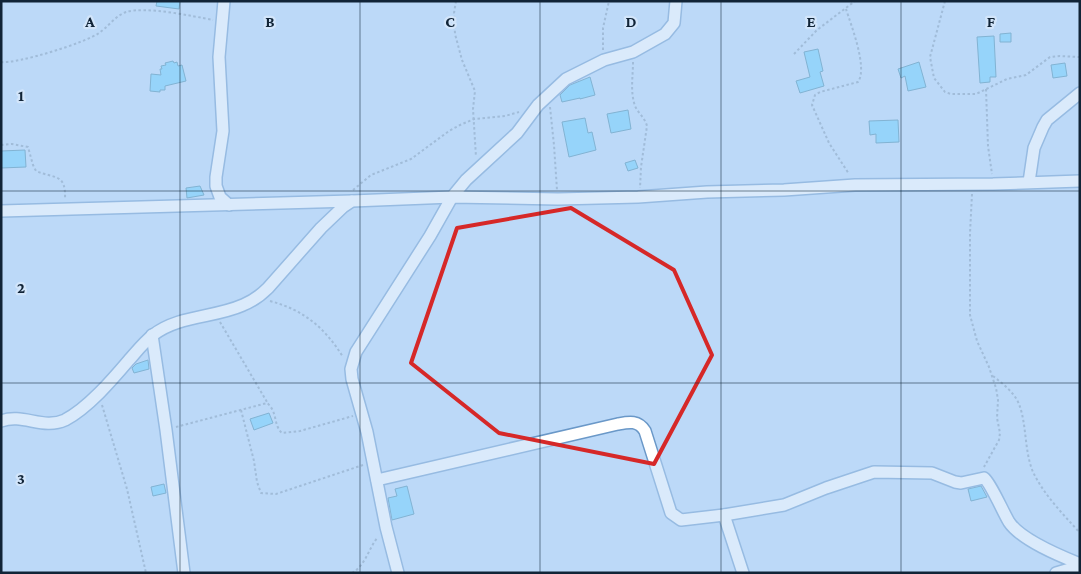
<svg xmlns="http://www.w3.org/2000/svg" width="1081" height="574" viewBox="0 0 1081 574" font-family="'Crimson Pro',serif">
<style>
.building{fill:#68cefc;stroke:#3c85a6}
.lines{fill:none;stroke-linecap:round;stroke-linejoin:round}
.street-casing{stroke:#6a98c8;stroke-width:14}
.path{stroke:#809ab4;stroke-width:2;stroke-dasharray:2.5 2.5;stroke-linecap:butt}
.street{stroke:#fff;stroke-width:11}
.marked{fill:none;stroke:#d62828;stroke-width:4;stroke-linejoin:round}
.grid{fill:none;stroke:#112437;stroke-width:1;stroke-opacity:0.55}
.grid-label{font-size:16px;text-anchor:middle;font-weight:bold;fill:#112437;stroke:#d2e5fa;stroke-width:4.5;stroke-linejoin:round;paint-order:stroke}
</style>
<rect width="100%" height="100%" fill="#bcd9f8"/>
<!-- building -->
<g class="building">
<path d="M157,1h23l-1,8 -23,-3z"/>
<path d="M1011,33v9h-11v-8z"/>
<path d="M994,36l2,41h-6v5l-10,1 -3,-46z"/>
<path d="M818,49l5,22 -3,1 4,14 -24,7 -4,-12 14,-4 -6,-25z"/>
<path d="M173,61l1,2 3,-1 1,4 4,-1 4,16 -21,5v4h-5v2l-10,-1 1,-17 10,1 -1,-6h2l-1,-3 5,-1 -1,-2z"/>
<path d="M919,62l7,25 -18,4 -3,-15 -4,2 -3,-9z"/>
<path d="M1065,63l2,13 -14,2 -2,-13z"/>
<path d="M590,77l5,18 -15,4v-1l-18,4 -2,-7 10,-10z"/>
<path d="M628,110l3,19 -20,4 -4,-19z"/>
<path d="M585,118l3,15 4,-1 4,18 -27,7 -7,-35z"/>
<path d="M898,120l1,22 -23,1v-9l-6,1 -1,-14z"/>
<path d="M25,150l1,17 -25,1v-17z"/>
<path d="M635,160l3,8 -10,3 -3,-8z"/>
<path d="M200,186l4,9 -17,3 -1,-10z"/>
<path d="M148,360l1,9 -15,4 -2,-5 4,-4z"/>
<path d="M269,413l4,10 -19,7 -4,-11z"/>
<path d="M164,484l2,9 -13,3 -2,-9z"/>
<path d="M407,486l7,28 -22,6 -4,-22 9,-2 -2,-7z"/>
<path d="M981,486l6,11 -16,4 -3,-12z"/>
</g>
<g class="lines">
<defs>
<g id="street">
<path d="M224,1l-5,56 4,74 -7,46v9l4,11 9,8"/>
<path d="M1029,182l5,-34 9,-21 4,-7 33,-27"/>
<path d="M1,211l351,-10"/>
<path d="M152,335l14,95 18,143"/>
<path d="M1,421c22,-8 42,9 64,-1 23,-12 47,-40 64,-60 8,-9 15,-18 24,-25 26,-20 61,-17 90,-30 10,-4 18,-10 25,-17l53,-60 22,-21 9,-6 100,-4 106,2 80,-2 69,-5 77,-2 71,-5 138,-1 87,-3"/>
<path d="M377,480l241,-56c11,-2 20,-4 27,7l26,82 10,7 43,-5 60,-10 42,-17 48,-16 58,1 23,9 6,1 23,-5c6,4 19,34 25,44 12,18 51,34 71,42"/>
<path d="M724,515l19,58"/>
<path d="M398,573l-12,-46 -19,-95 -15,-53 -1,-10 5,-17 74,-116 22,-39 14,-17 51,-47 21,-28 28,-26 38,-19 29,-8 32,-18 9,-11 2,-22"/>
<path d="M1056,573l24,-7"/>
</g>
</defs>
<!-- street casing -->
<use href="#street" class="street-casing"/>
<!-- path -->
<g class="path">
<path d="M456,1l-2,12 1,21 7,26 13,31 -2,18 3,48"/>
<path d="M945,1l-15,56 4,21 11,14 6,2h25l31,-15 19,-4 24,-18 10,-1 20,1"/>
<path d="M846,9c5,16 22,59 12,73l-38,10 -5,3 -3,10 17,38 20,31"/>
<path d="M603,50v-22l6,-27"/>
<path d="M794,54l23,-24 38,-29"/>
<path d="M1,62c16,2 84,-19 98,-29 9,-6 16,-17 27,-21 20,-6 66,4 87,8"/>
<path d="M633,62c0,15 -3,29 2,44 3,7 10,12 12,20l-6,41 -1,21"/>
<path d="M986,89l2,57 4,28"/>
<path d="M550,107l4,38 3,45"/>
<path d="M1,145l11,-1 16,3 5,18 3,6c19,8 30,2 29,28"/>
<path d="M353,190l18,-15 40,-16 38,-28 11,-6 14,-6 31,-3 14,-4"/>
<path d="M972,194l-2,39v82l7,26 12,26 7,21 2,12 -1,18 3,15 -1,7 -15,27"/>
<path d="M270,301c34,9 55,27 73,56"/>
<path d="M220,322l47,80"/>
<path d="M993,376c10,8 21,16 26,28 8,21 5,46 14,68 11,23 30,42 47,61"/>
<path d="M102,405l25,84 19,84"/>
<path d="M241,410l13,51 3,21 4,11 15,1 87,-29"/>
<path d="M176,427l91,-24c11,9 6,22 15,30l18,-2 53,-15"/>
<path d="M352,573c14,-8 16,-24 26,-36"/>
</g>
<!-- street -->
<use href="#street" class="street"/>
</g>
<!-- marked area -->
<path d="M0 0H1081V574H0ZM571,208l103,62 38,85 -58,109 -155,-31 -88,-70 46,-135z" fill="#bcd9f8" fill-opacity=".55" fill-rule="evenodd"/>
<path class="marked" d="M571,208l103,62 38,85 -58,109 -155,-31 -88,-70 46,-135z"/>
<!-- grid -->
<path class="grid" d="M180,1v572M360,1v572M540,1v572M721,1v572M901,1v572M1,191h1079M1,383h1079"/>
<g class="grid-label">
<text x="90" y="27">A</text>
<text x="270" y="27">B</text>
<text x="450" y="27">C</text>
<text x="631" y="27">D</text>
<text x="811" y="27">E</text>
<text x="991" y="27">F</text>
<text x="21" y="101">1</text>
<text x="21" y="293">2</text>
<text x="21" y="484">3</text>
</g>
<!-- border -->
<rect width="1081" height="574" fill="none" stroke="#112437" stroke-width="5"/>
</svg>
